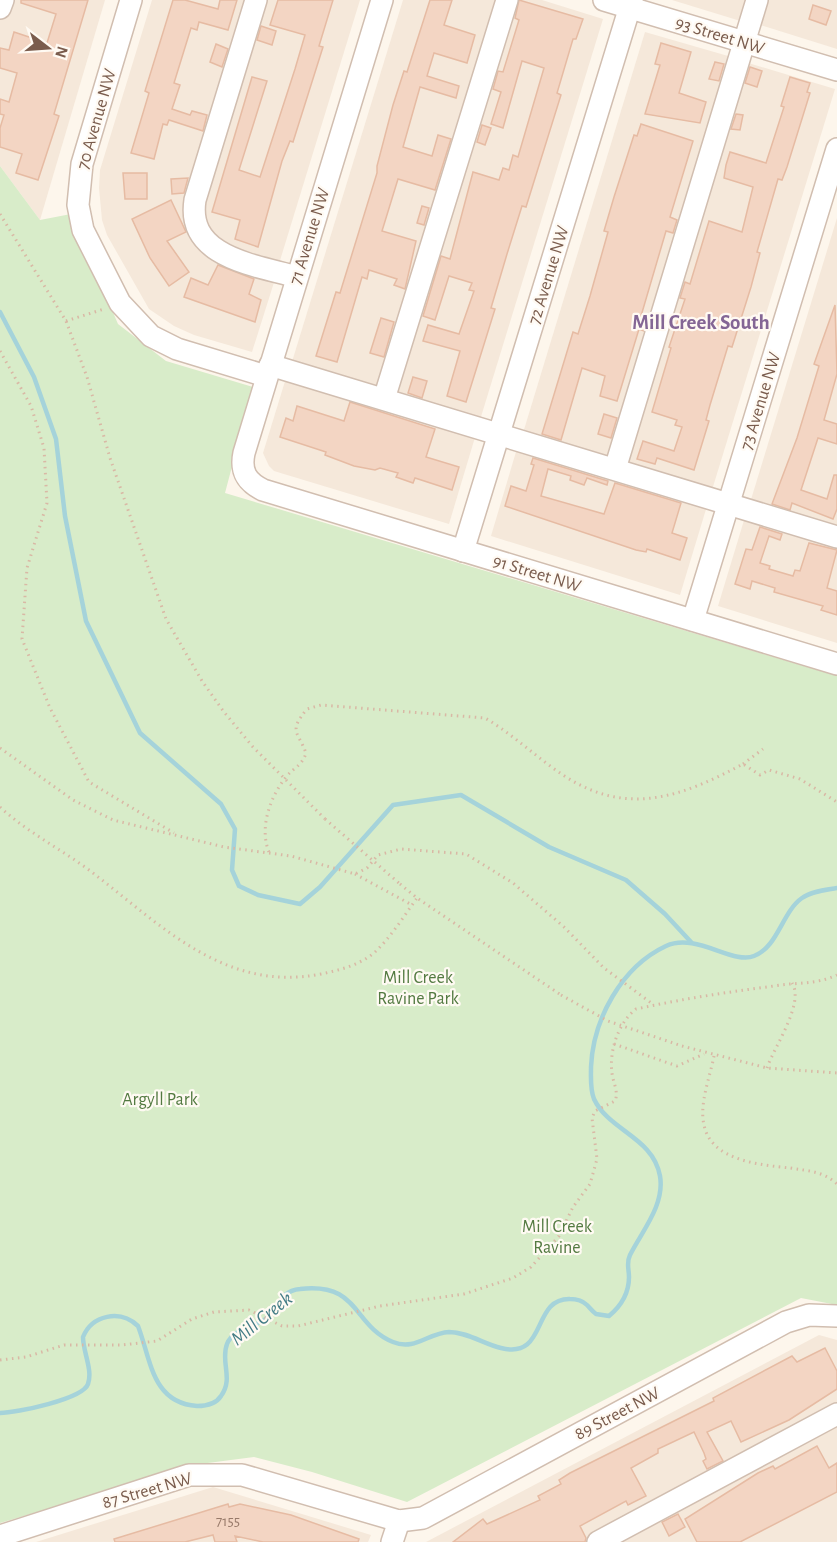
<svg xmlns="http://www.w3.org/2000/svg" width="837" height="1542" viewBox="0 0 837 1542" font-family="'Alegreya Sans',sans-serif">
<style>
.residential{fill:#f5e8da}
.green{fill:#d8ecc9}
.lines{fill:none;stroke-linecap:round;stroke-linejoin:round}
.stream{stroke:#a5d3da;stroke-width:4.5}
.building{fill:#f3d5c3;stroke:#e6bba3;stroke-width:1.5}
.minor-casing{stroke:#d1beb0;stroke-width:24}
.path{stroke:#d9b8a5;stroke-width:3;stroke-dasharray:1.5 4.5;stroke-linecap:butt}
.minor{stroke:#fff;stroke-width:21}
.path-bridge{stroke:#d9b8a5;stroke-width:3;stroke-dasharray:1.5 4.5;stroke-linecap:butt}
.labels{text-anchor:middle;stroke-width:4.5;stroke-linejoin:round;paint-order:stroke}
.number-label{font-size:15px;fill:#987a6a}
.street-label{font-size:18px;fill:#7a5c4d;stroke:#fffaf3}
.park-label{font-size:18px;fill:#537a41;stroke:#fffaf3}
.water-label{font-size:20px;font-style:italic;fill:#437c86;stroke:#fffaf3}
.quarter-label{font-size:21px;font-weight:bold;fill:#846695;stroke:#fffaf3}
</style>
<rect width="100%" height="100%" fill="#fdf6ec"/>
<!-- residential -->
<g class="residential">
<path d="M0,0h105l-65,220 -40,-54z"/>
<path d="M152,0h98l-57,233 83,43 -24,76 -58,-17 -20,-9 -25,-17 -42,-74 -5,-15 -3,-32 1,-18z"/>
<path d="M264,0h96l-82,267 -48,-15 -23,-17 -7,-26z"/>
<path d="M403,0h97l-119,393 -90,-28z"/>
<path d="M513,0h29l61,19 -123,401 -86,-28z"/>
<path d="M672,0h82l-7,23z"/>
<path d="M764,0h73v49l-80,-25z"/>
<path d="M645,32l90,26 -122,401 -90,-26z"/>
<path d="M745,62l90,27 -123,401 -89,-27z"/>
<path d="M837,218v310l-88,-22z"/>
<path d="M286,378l190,56 -27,90 -175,-53 -5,-5 -6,-13z"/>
<path d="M518,445l189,61 -27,89 -189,-59z"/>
<path d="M745,517l92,27v99l-119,-37z"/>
<path d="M819,1335l18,5v202h-411z"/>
<path d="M213,1487l158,48 -3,7h-332z"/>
</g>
<!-- green -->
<path class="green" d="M0,166l40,54 31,-6 47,110 48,37 87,26 -28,106 612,183v629l-36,-7 -394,204 -95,-30 -58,-15 -54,7 -200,59z"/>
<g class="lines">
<!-- stream -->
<g class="stream">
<path d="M0,312l34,65 22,62 9,77 21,105 54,112 81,71 14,25 -3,41 7,16 19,9 42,9 20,-17 73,-82 68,-10 88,52 77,33 39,34 26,28"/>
<path d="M0,1413c16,0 83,-14 88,-29 5,-14 -5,-32 -5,-47 9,-22 37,-28 55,-11 13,34 14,77 59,80 9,0 19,-2 24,-10 13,-18 -1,-34 6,-52 6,-15 25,-16 37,-24 15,-10 14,-29 36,-31 60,-7 52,36 93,53 22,9 35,-9 56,-10 18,0 35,12 52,16 47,12 30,-50 69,-49 6,0 12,1 17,6 3,3 5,6 9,9l13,2c12,-10 20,-23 20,-39 0,-8 -3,-14 1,-22 12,-24 35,-50 30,-79 -7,-39 -51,-45 -66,-77 -4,-10 -3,-21 -3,-32 2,-47 30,-100 75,-121 30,-14 67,19 88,10 24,-9 28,-44 48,-58 10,-7 24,-8 35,-10"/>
</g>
</g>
<!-- building -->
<g class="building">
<path d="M21,0h67l-34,114 5,2 -21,64 -22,-7 6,-19 -22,-7v-19l4,-13 -4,-1v-15l9,3 8,-29 -17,-5v-20l9,2 5,-18 33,11 9,-29 -35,-11z"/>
<path d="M173,0h12l33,9 2,-9h17l-9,30 -29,-8 -2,8 -6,-2 -17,55 6,2 -8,24 18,6 2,-4 15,4 -4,16 -34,-11 -2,5 -4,-1 -9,35 -23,-6 18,-60 -4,-2z"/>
<path d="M278,0h55l-14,46 4,1 -30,95 -3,-1 -8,20 -24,86 -23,-8 5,-19 -28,-8 40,-135 15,4 -28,89 21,7 35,-108 10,-34 -35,-10z"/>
<path d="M430,0h22l-8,25 31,10 -8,28 -33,-10 -7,23 32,10 -3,12 -36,-11 -17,60 29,9 6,-21 13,4 -16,51 -37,-11 -16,52 34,10 -11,48 -11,-4 3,-6 -28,-9 -2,9 -5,-2 -25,85 -21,-6 20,-64 4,1 37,-120v-7l16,-61 11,-34 3,1z"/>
<path d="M519,0l64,19 -7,20h-3l-16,54 4,2 -35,112 -4,-1 -15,48 -16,54 4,1 -29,93 -19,-6 13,-45 -37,-10 5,-16 31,9 15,-43 -5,-1 3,-7 -23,-7 -14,44 -12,-4 18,-60 9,3 23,-87 26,8 4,-12 6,2 4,-15 5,2 26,-89 -22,-7 -19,67 -12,-4 10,-32 -8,-3 5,-18 5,1 16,-52 -4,-2z"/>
<path d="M813,5l18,6 -5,14 -17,-6z"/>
<path d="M261,26l15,5 -4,14 -15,-5z"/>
<path d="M661,43l30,9 -12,41 27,9 -6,21 -55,-9 15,-49 -5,-1z"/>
<path d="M216,44l12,5 -6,18 -12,-5z"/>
<path d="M715,62l9,2 -5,17 -10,-2z"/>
<path d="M750,67l12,4 -5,16 -12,-4z"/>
<path d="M790,77l20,6 -3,9 3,1 -23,74 -5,13 -4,-1 -21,73 3,1 -9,34 -19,60 -4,-1 -18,59 -4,15 3,1 -15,49 -37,-12 -2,6 -18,-5 6,-18 31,10 8,-24 -7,-2 2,-5 -25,-8 19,-64 -2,-1 16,-48 -5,-1 5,-16 5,2 19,-63 33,11 11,-45 -29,-9 2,-13 4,-13 36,11 18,-56 -3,-1z"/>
<path d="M736,114l7,1 -3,15 -9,-1z"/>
<path d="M641,124l52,17 -23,76 7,3 -4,13 -7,-2 -25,85 6,2 -3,13 -5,-2 -22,72 -17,-5 5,-20 -23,-8 -21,72 -19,-6 31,-102 5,2 12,-38 18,-64 -4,-1 10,-34 20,-62 3,1z"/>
<path d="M482,125l9,3 -6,17 -8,-3z"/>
<path d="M123,173h24v26h-22z"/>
<path d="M188,178l-4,15 -12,1 -1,-15z"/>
<path d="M171,200l15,32 -19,9 22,31 -20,14 -19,-28 -18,-39z"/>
<path d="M422,206l7,2 -5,17 -7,-2z"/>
<path d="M218,265l36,14 -5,15 12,6 -6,22 -71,-25 7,-19 17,7z"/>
<path d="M835,305l2,69 -13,46 13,4v20l-19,-6 -17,52 26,9 7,-24h3v34l-4,10 -41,-16 -2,7 -18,-6 25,-66 22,-72 -5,-2z"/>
<path d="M381,318l13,4 -10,35 -14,-4z"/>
<path d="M413,377l14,4 -5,17 -14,-5z"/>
<path d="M350,402l85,27 -9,28 33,10 -7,23 -37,-12 -2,5 -17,-6 2,-4 -18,-5 -5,2 -21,-4 -29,-11 1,-3 -46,-15 6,-19 7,3 4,-15 47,15z"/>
<path d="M604,414l13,4 -6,20 -13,-4z"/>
<path d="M533,458l75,23 -1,4 -20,-7 -3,7 -14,-5 1,-4 -23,-7 -7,27 63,18 11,-31 66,20 -9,30 15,5 -7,22 -33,-11 -1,3 -10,-2 -131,-44 6,-20 15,5 8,-26 -3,-1z"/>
<path d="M760,527l22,7 -2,6 -11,-4 -9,27 10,3 -1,3 24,7 2,-6 5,1 9,-28 28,7 -10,38 10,3v24l-16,-5 2,-4 -49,-14 1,-4 -23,-7 -2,8 -15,-5 11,-35 6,1z"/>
<path d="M825,1348l12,23v18l-48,31 -48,22 -10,-21 -24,11 16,29 -16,8 -4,-8 3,-2 -2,-6 -10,-21 -36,17v4l-27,15 15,28 -18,9 -2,-4 -46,25 6,12 -1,4h-132l30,-23 4,5 53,-24 -2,-4 23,-12 -2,-4 11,-7 144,-72 -1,-3 79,-42 5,6z"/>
<path d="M817,1446l12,22 8,-5v29l-97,50h-43l-12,-23 73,-46 15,-7 2,3z"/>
<path d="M228,1504l1,3 11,-3 51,11 68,24 -1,3h-95l-28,-6 2,6h-22l-2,-7 -28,7h-70l-1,-3z"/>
<path d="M678,1514l7,13 -16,9 -7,-14z"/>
</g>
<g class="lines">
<defs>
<g id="minor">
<path d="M131,0l-49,164 -4,41 5,25 37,73 31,33 26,13 89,27"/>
<path d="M256,0l-61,200c-9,58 61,65 102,77"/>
<path d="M382,0l-138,453c-4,19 3,29 19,37l574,174"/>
<path d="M604,0l233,70"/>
<path d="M0,8l3,-8"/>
<path d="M270,365l567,172"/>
<path d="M384,399l123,-399"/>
<path d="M615,469l142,-469"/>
<path d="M463,551l169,-551"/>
<path d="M693,620l144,-471"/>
<path d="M0,1536l189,-61h53l157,46 24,-3 363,-196 23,-7 28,1"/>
<path d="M392,1542l7,-21"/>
<path d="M598,1542l239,-128"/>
</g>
</defs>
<!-- minor casing -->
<use href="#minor" class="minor-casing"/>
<!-- path -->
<g class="path">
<path d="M0,214l66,107 21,56 23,81 56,161 36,62 22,31 29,35 72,72"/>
<path d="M66,321l38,-12"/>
<path d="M0,351l31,55 13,42 3,55 -20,65 -5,71 28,69 39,74 85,51"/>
<path d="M0,748l73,52 40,20 111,27 67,9 64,18 12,-6 11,-13 23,-6 65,5 47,29 51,44 40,41 50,37"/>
<path d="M743,764l20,-15"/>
<path d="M0,807c28,26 63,43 93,66 69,53 133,120 228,101 19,-4 39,-9 54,-22 16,-15 29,-36 42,-54"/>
<path d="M269,852c-10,-24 1,-55 17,-75 8,-10 16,-11 20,-24 -8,-22 -18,-21 1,-44l14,-4 164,13c29,17 53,41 81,59 63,40 117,19 177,-13l17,11 9,-5 31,9 37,23"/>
<path d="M355,874l57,31"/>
<path d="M400,884l17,14 144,97"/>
<path d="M614,1044l63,22 27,-12"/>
<path d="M682,1046l85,22 70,5"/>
<path d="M714,1056c-4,21 -15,48 -10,69 7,36 57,40 86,43 18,3 33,3 47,16"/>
<path d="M767,1068c7,-21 38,-65 25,-85"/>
<path d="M0,1360l26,-3 38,-12h58l35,-4 35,-22 22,-7 35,-2 33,16h16l82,-20 84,-12 49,-16 18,-11 28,-31 14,-29 17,-23 7,-25 -5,-41 3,-7 20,-10c4,-9 -2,-18 -3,-28 -3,-22 6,-50 24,-64 46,-10 92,-17 138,-23 23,-4 41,-1 63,-11"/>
</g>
<!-- minor -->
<use href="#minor" class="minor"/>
<!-- path-bridge -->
<g class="path-bridge">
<path d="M325,819l75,65"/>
<path d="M561,995l47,26 74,25"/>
</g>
</g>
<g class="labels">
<!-- number labels -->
<g class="number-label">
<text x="228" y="1526">7155</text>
</g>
<!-- street labels -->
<g class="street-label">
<text transform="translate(720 35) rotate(17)" y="6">93 Street NW</text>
<text transform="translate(96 119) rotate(-74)" y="6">70 Avenue NW</text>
<text transform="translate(309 236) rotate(-73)" y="6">71 Avenue NW</text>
<text transform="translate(548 275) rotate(-73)" y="6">72 Avenue NW</text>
<text transform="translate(760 401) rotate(-73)" y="6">73 Avenue NW</text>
<text transform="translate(537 573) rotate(17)" y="6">91 Street NW</text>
<text transform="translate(617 1413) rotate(-28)" y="6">89 Street NW</text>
<text transform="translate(147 1490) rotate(-16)" y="6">87 Street NW</text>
</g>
<!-- park labels -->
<g class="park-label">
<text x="418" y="983">Mill Creek<tspan x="418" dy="21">Ravine Park</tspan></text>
<text x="160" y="1105">Argyll Park</text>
<text x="557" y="1232">Mill Creek<tspan x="557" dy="21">Ravine</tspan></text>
</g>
<!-- water labels -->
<g class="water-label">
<text transform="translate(261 1318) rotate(-39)" y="7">Mill Creek</text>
</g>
<!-- quarter labels -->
<g class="quarter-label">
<text x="701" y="329">Mill Creek South</text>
</g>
</g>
<!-- north arrow -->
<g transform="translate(48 48) rotate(107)" stroke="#fffaf3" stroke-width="4.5" paint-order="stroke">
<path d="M0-4.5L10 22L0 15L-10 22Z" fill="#7a5c4d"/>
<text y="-9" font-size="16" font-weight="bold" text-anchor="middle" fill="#7a5c4d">N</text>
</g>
</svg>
